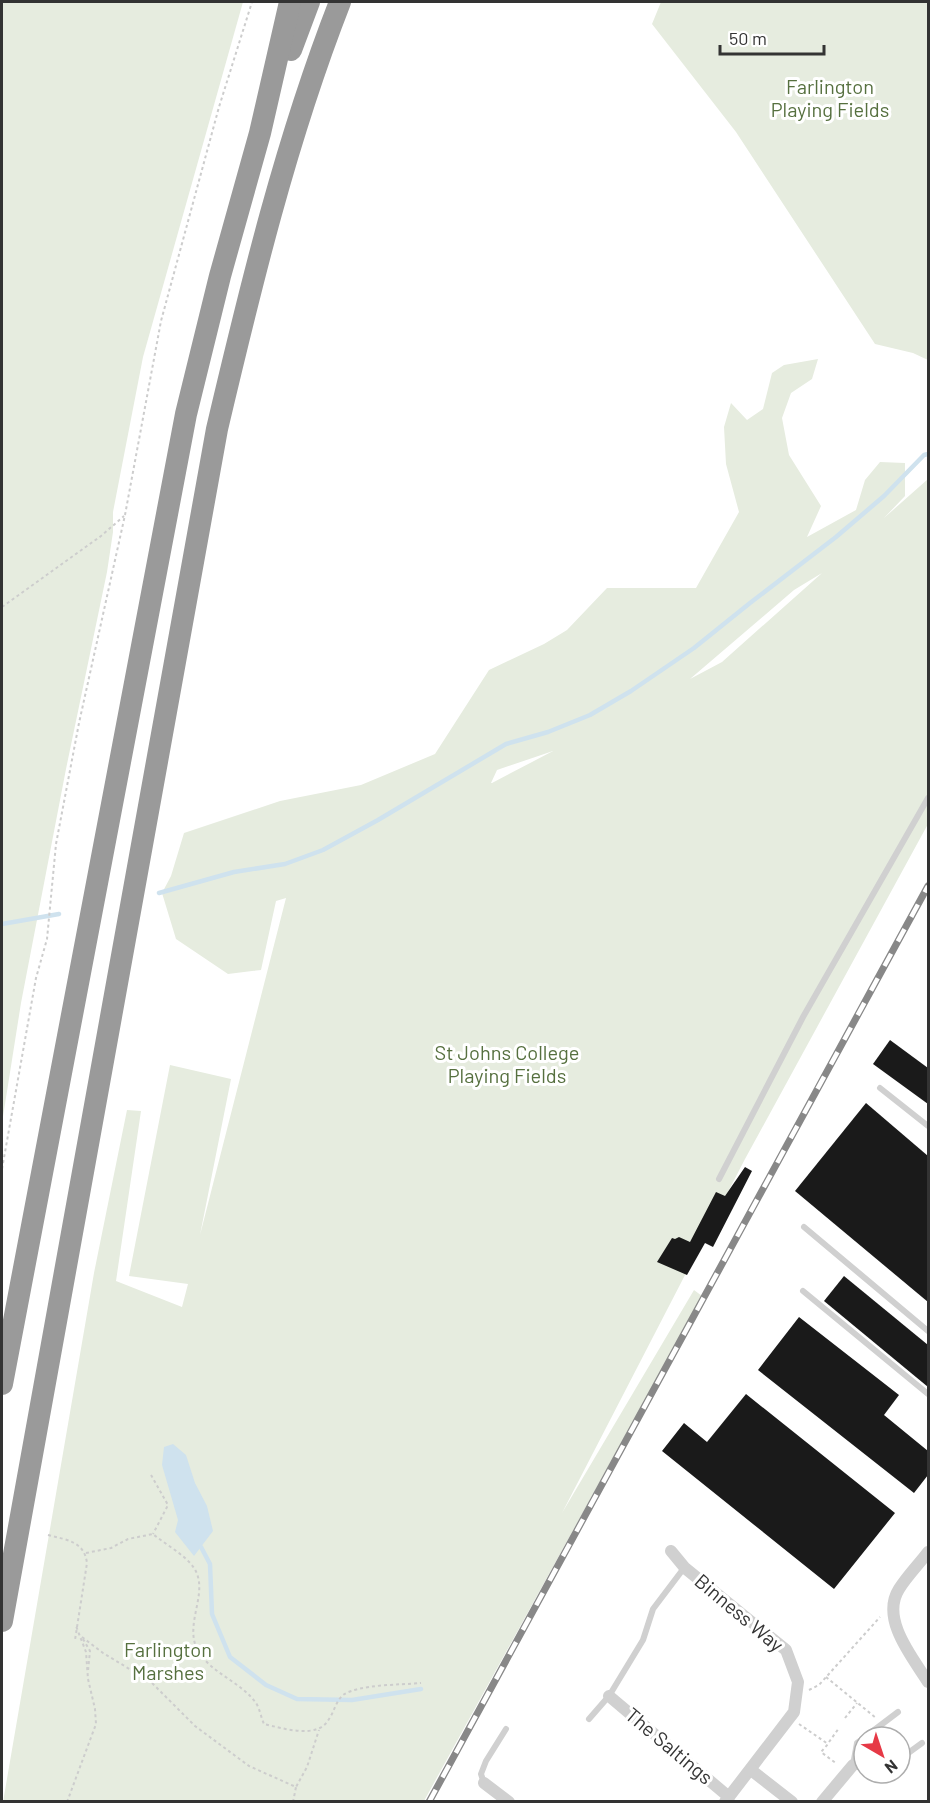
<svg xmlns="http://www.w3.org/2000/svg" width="930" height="1803" viewBox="0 0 930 1803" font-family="Barlow,sans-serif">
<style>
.green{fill:#e6ecdf;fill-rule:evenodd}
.water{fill:#cfe2ee}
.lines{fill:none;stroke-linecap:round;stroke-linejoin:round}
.stream{stroke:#cfe2ee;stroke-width:4.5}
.building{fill:#1a1a1a}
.path{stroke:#cdcdcd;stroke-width:2;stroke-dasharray:3 3;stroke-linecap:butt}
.lane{stroke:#d0d0d0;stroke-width:6}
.street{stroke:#d0d0d0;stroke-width:12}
.highway{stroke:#9a9a9a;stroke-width:22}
.rail-casing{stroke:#888;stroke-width:7}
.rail{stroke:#fff;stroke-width:4.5;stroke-dasharray:14;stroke-linecap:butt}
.labels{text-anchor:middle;stroke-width:6;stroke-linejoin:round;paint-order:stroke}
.park-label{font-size:20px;fill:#56703f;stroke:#fff}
.street-label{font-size:20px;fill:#333;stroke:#fff}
</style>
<rect width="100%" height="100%" fill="#fff"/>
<!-- green -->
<g class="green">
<path d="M2,2h241l-100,355 -30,155v20l-6,40 -41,197 -45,234 -19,120z"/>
<path d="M661,2h267v358l-15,-7 -38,-9 -139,-212 -84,-108z"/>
<path d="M818,359l-6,20 -21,14 -9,25 7,37 32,51 -14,31 49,-27 9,-30 15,-18 25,1v33l-21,22 44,-39v345l-183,335 -183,354 132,-223 8,6 -278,505 -421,1 91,-529 33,-163 14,1 -25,170 66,26 6,-23 -59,-8 41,-211 61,14 -31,156 86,-337 -10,3 -15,69 -33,4 -52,-35 -14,-46 9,-17 13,-43 96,-32 81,-16 74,-31 54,-84 55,-26 23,-14 40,-42h89l43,-76 -13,-48 -2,-37 7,-24 16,17 16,-11 9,-36 12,-8zM822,573l-100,89 -32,17 104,-89zM553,751l-61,32h-1l6,-13z"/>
</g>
<!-- water -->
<path class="water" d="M173,1444l13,11 9,28 12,23 6,25 -19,25 -19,-24 3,-12 -16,-55 2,-18z"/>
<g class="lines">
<!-- stream -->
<g class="stream">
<path d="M159,893l75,-21 51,-8 38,-14 55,-30 128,-76 42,-12 42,-17 41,-24 63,-43 56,-45 86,-66 48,-41 40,-41 4,-1"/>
<path d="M2,924l57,-10"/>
<path d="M201,1547l9,17 2,50 18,43 36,28 31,14 55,1 69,-11"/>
</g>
</g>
<!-- building -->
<g class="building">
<path d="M890,1040l38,28v36l-55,-40z"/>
<path d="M866,1103l62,53v146l-133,-111z"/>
<path d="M745,1167l7,4 -39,76 -8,-4 -18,32 -30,-13 15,-24 3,1 4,-2 11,5 26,-50 9,4z"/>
<path d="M844,1276l84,69v42l-104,-86z"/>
<path d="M799,1317l100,78 -15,20 44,36v24l-14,18 -156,-123z"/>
<path d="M746,1394l149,119 -61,76 -172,-138 22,-28 23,19z"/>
</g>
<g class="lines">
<!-- path -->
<g class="path">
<path d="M2,607l99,-71 23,-20"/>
<path d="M2,1169l34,-191 11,-39 9,-95 23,-121 46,-208 36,-194 58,-214 33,-105"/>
<path d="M151,1475l17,30 -15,29"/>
<path d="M48,1535c19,5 36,6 39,28l-12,77"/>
<path d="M86,1553l25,-5 17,-9 25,-5c12,10 27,18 37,29 24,25 -8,59 8,88 13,22 43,31 58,52 4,6 5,15 8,21 18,4 54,16 65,-5 5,-7 7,-18 14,-24 16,-11 58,-10 78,-12"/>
<path d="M82,1637l21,16 48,29 44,44 54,40 47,21 11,-20 12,-37"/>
<path d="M83,1639l7,12 -2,20"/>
<path d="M826,1677l50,41"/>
<path d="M809,1690l10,-5 61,-68"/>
<path d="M845,1718l12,-15"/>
<path d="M799,1724l29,20 -7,8 16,12"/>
<path d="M829,1742l10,-14"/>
<path d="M67,1802l29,-78 -1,-15 -7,-30 -2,-27 -10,-26"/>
<path d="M293,1802l3,-15"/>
</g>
<!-- lane -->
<g class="lane">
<path d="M880,1088l48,38"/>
<path d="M719,1179l84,-162 125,-219"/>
<path d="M804,1227l124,104"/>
<path d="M803,1291l125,103"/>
<path d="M589,1719l20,-23 34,-56 10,-31 31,-41"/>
<path d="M865,1737l33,-25"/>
<path d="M864,1738l-7,5 -4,22 11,4"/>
<path d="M900,1759l22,-16"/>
<path d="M875,1773h5"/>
<path d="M484,1783l-3,-9 5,-13 20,-32"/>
</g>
<!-- street -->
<g class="street">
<path d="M671,1551l14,17 101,82 12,32 -4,30 -69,90"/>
<path d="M928,1552c-9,12 -21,24 -29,37 -19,30 14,69 29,93"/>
<path d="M609,1696l120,101"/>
<path d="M751,1770l41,32"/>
<path d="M484,1783l25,19"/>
<path d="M822,1802l31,-37"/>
</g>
<!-- highway -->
<g class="highway">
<path d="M291,50l18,-48"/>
<path d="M2,1384l184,-970 34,-138 40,-143 30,-131"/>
<path d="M2,1621l215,-1192c34,-144 69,-289 123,-427"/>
</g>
<defs>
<path id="rail" d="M429,1802l499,-916"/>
</defs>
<!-- rail casing -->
<use href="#rail" class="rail-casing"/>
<!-- rail -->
<use href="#rail" class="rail"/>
</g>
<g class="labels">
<!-- park labels -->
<g class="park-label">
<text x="830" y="94">Farlington<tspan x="830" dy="23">Playing Fields</tspan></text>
<text x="507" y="1060">St Johns College<tspan x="507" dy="23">Playing Fields</tspan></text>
<text x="168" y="1657">Farlington<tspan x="168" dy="23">Marshes</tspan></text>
</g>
<!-- street labels -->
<g class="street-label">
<text transform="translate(739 1613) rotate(40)" y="7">Binness Way</text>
<text transform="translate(669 1746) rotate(40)" y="7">The Saltings</text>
</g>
</g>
<!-- border -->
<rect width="930" height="1803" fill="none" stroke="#333333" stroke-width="6"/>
<!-- north arrow -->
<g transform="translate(882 1755) rotate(141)"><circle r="28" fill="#ffffff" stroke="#adadad" stroke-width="1.5"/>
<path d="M0-4.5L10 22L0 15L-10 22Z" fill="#e63946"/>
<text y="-9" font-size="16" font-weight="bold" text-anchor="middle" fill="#333333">N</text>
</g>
<!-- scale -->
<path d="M720 45v9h104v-9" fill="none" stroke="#333333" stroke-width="3"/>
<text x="729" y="45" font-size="18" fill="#333333" stroke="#ffffff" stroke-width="4.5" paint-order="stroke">50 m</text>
</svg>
